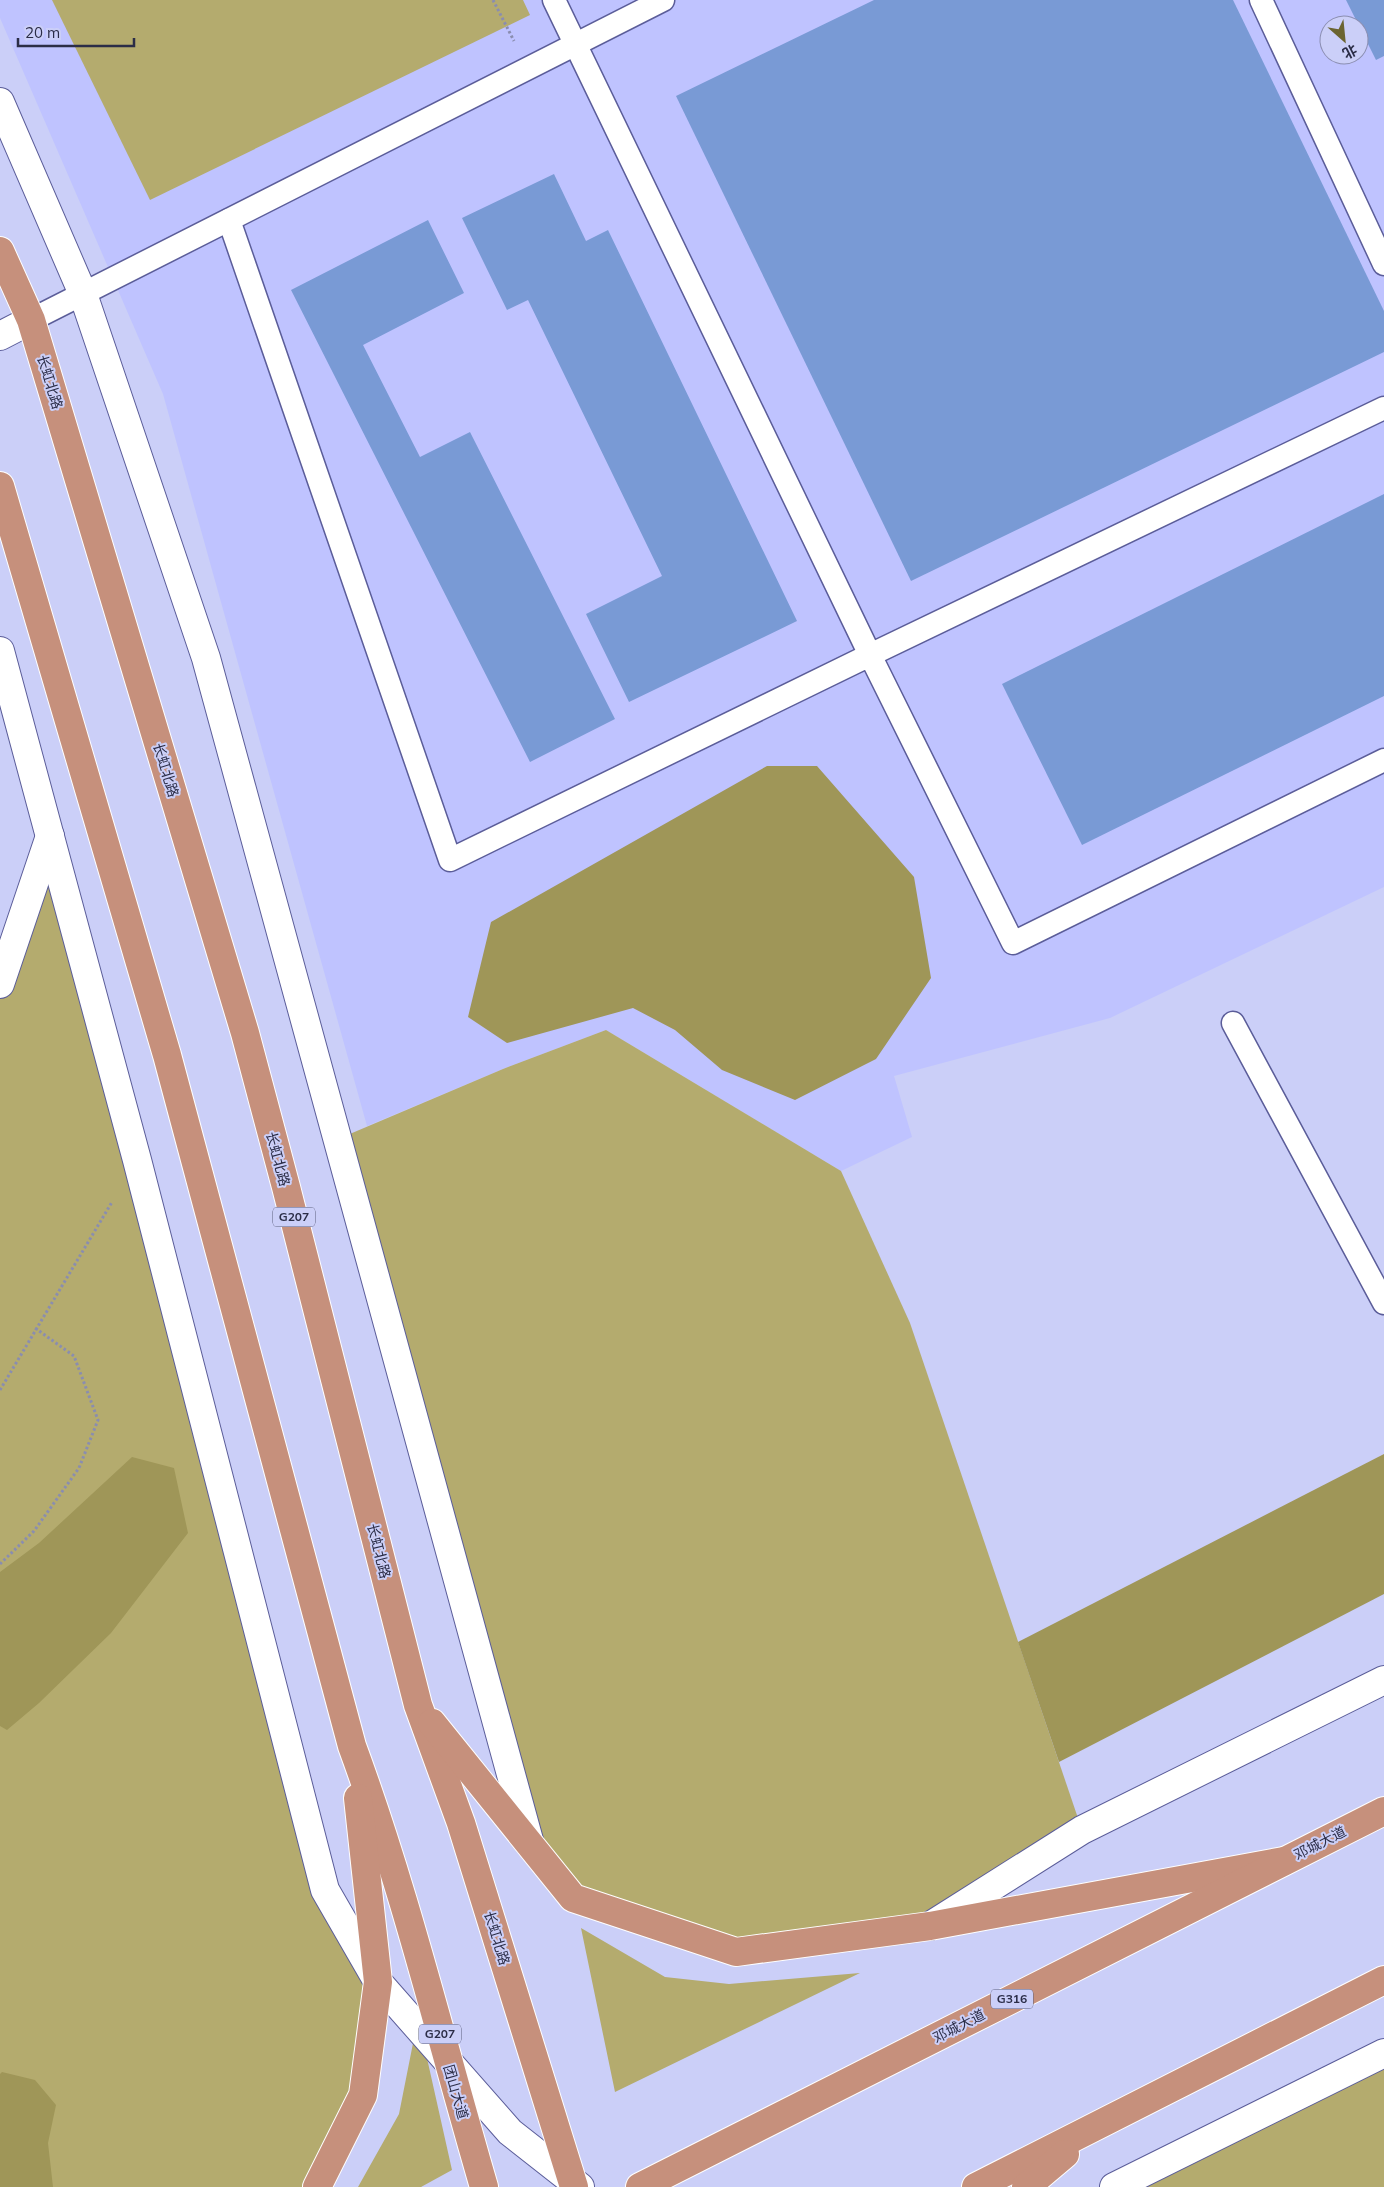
<svg xmlns="http://www.w3.org/2000/svg" width="1384" height="2187" viewBox="0 0 1384 2187" font-family="Mulish,'Noto Sans SC',sans-serif">
<style>
.built{fill:#bfc3ff;fill-rule:evenodd}
.green{fill:#b4ab6e}
.forest{fill:#9f9658}
.building{fill:#799ad5}
.lines{fill:none;stroke-linecap:round;stroke-linejoin:round}
.service-casing{stroke:#5b5d99;stroke-width:25}
.tertiary-casing{stroke:#5b5d99;stroke-width:30}
.trunk-casing{stroke:#fff;stroke-width:30}
.path{stroke:#8a8db0;stroke-width:3;stroke-dasharray:2.5 2.5;stroke-linecap:butt}
.service{stroke:#fff;stroke-width:22}
.tertiary{stroke:#fff;stroke-width:28}
.trunk{stroke:#c6907c;stroke-width:28}
.labels{text-anchor:middle;stroke-width:4;stroke-linejoin:round;paint-order:stroke}
.shield{fill:#cbcff8;stroke:#5b5e7c;stroke-width:1}
.shield-label{font-size:12px;font-weight:bold;fill:#2b2d47}
.street-label{font-size:14px;fill:#2b2d47;stroke:#cbcff8}
</style>
<rect width="100%" height="100%" fill="#cbcff8"/>
<!-- built -->
<path class="built" d="M0,0h1384v887l-274,131 -216,58 18,61 -71,34 -235,-141 -103,39 -136,57 -204,-732 -163,-376zM1329,25h30v30h-30z"/>
<!-- green -->
<g class="green">
<path d="M52,0h471l7,15 -380,185z"/>
<path d="M50,836l275,1054 53,92 -15,113 -46,92h-317v-1203z"/>
<path d="M606,1030l235,141 69,152 172,507 -152,96 -194,26 -163,-54 -43,-54 -192,-705 165,-70z"/>
<path d="M581,1928l84,49 64,7 131,-11 -245,119z"/>
<path d="M418,2018l34,152 -31,17h-63l41,-73z"/>
<path d="M1384,2053v134h-270z"/>
</g>
<!-- forest -->
<g class="forest">
<path d="M767,766h50l97,111 17,101 -55,81 -81,41 -73,-30 -47,-40 -42,-22 -126,35 -39,-26 23,-95z"/>
<path d="M1384,1454v140l-325,168 -41,-120z"/>
<path d="M132,1457l42,11 14,65 -77,100 -72,70 -32,27 -7,-4v-154l39,-29z"/>
<path d="M2,2072l33,8 21,25 -8,38 5,44h-53v-113z"/>
</g>
<!-- building -->
<g class="building">
<path d="M874,0h359l151,311v41l-473,229 -235,-485z"/>
<path d="M1346,0h38v56l-8,4z"/>
<path d="M554,174l32,67 22,-11 189,391 -168,81 -43,-88 76,-38 -134,-276 -21,10 -45,-92z"/>
<path d="M428,220l36,73 -101,52 57,112 50,-25 145,287 -85,43 -239,-472z"/>
<path d="M1384,494v202l-302,149 -80,-161z"/>
</g>
<g class="lines">
<defs>
<g id="service">
<path d="M554,0l316,655 514,-247"/>
<path d="M1261,0l123,264"/>
<path d="M229,220l221,640 420,-205 143,288 371,-183"/>
<path d="M31,320l632,-320"/>
<path d="M1233,1023l151,280"/>
</g>
<g id="tertiary">
<path d="M0,102l83,192 123,364 324,1186"/>
<path d="M0,336l31,-16"/>
<path d="M0,651l137,509 188,730 53,92 132,150 70,55"/>
<path d="M0,984l50,-148"/>
<path d="M930,1926l152,-96 302,-150"/>
<path d="M1114,2187l270,-134"/>
</g>
<g id="trunk">
<path d="M0,251l31,69 214,713 41,154 132,518 43,118 113,364"/>
<path d="M0,486l167,569 185,691c53,144 89,294 132,441"/>
<path d="M432,1723l141,175 163,54 194,-26 354,-65"/>
<path d="M317,2187l46,-92 15,-113 -20,-184"/>
<path d="M640,2187l744,-376"/>
<path d="M976,2187l408,-207"/>
<path d="M1026,2187l39,-33"/>
</g>
</defs>
<!-- service casing -->
<use href="#service" class="service-casing"/>
<!-- tertiary casing -->
<use href="#tertiary" class="tertiary-casing"/>
<!-- trunk casing -->
<use href="#trunk" class="trunk-casing"/>
<!-- path -->
<g class="path">
<path d="M493,0l21,41"/>
<path d="M0,1390l112,-188"/>
<path d="M0,1564l34,-33 45,-63 19,-48 -24,-64 -39,-28"/>
</g>
<!-- service -->
<use href="#service" class="service"/>
<!-- tertiary -->
<use href="#tertiary" class="tertiary"/>
<!-- trunk -->
<use href="#trunk" class="trunk"/>
</g>
<g class="labels">
<!-- shield labels -->
<g class="shield">
<rect x="273" y="1207.5" width="42" height="19" rx="4"/>
<rect x="991" y="1989.5" width="42" height="19" rx="4"/>
<rect x="419" y="2024.5" width="42" height="19" rx="4"/>
</g>
<g class="shield-label">
<text x="294" y="1221">G207</text>
<text x="1012" y="2003">G316</text>
<text x="440" y="2038">G207</text>
</g>
<!-- street labels -->
<g class="street-label">
<text transform="translate(50 382) rotate(73)" y="5">长虹北路</text>
<text transform="translate(166 770) rotate(73)" y="5">长虹北路</text>
<text transform="translate(278 1159) rotate(75)" y="5">长虹北路</text>
<text transform="translate(379 1551) rotate(76)" y="5">长虹北路</text>
<text transform="translate(1320 1843) rotate(-27)" y="5">邓城大道</text>
<text transform="translate(497 1938) rotate(73)" y="5">长虹北路</text>
<text transform="translate(959 2026) rotate(-27)" y="5">邓城大道</text>
<text transform="translate(456 2092) rotate(74)" y="5">团山大道</text>
</g>
</g>
<!-- north arrow -->
<g transform="translate(1344 40) rotate(153)"><circle r="24" fill="#cbcff8" stroke="#8b8eb1"/>
<path d="M0-4L9 19L0 12L-9 19Z" fill="#6b6431"/>
<text y="-8" font-size="14" font-weight="bold" text-anchor="middle" fill="#2b2d47">北</text>
</g>
<!-- scale -->
<path d="M18 38v8h116v-8" fill="none" stroke="#2b2d47" stroke-width="2.5"/>
<text x="25" y="38" font-size="15" fill="#2b2d47" stroke="#cbcff8" stroke-width="4" paint-order="stroke">20 m</text>
</svg>
